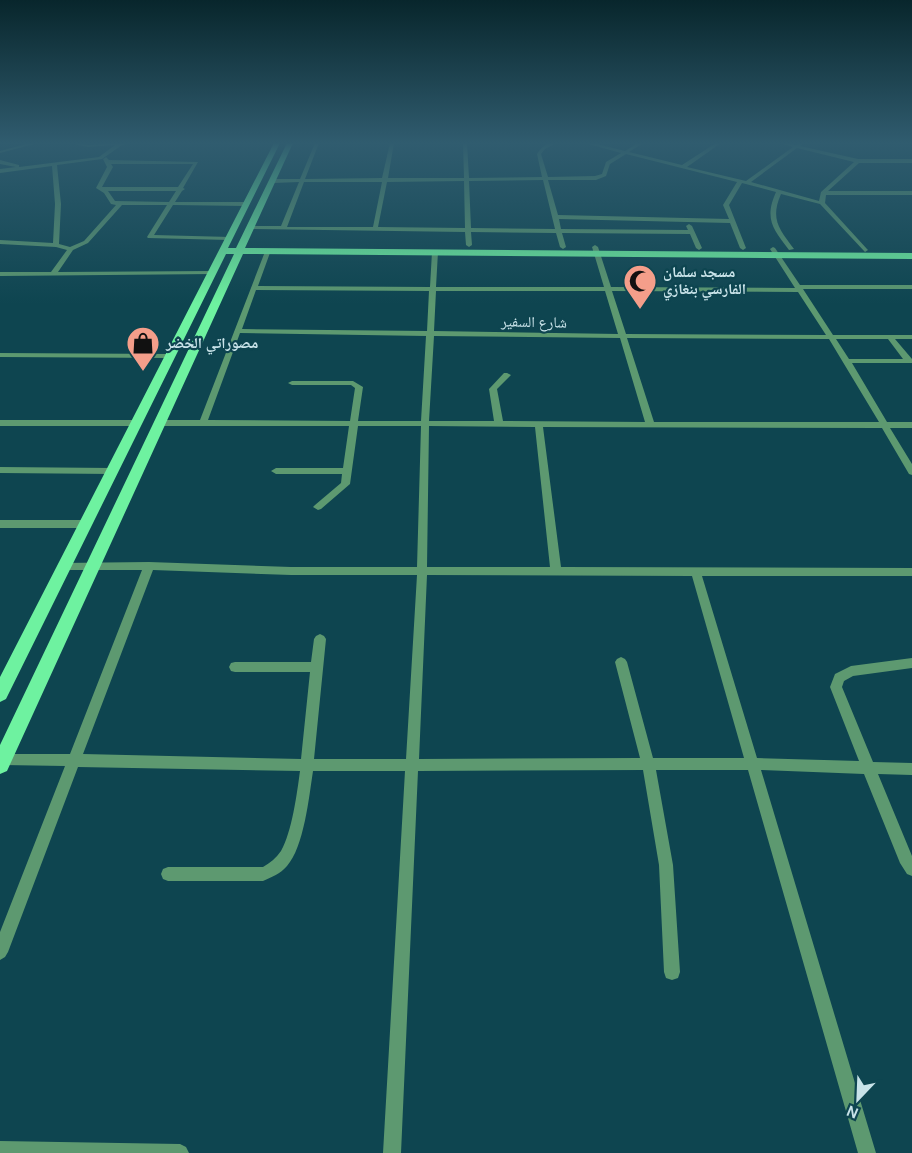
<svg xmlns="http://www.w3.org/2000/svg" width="912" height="1153" viewBox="0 0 912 1153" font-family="Karla,'Noto Naskh Arabic',sans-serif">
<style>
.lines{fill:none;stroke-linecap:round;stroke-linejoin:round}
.minor{fill:#5d9970;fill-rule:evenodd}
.primary{fill:#6ef2a0;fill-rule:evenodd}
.labels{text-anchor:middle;stroke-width:4.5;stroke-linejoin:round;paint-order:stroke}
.far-poi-label{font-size:15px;font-weight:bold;fill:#c9e3e9;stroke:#0e4550;text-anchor:start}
.far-street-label{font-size:15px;fill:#c9e3e9;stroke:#0e4550}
</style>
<rect width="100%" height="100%" fill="#0e4550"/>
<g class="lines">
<!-- minor -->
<g class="minor">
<path d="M30,143h8l-38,10v-2z"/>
<path d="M70,143l18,2 41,-2 -7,2 -20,14 -45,6 4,39 -2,40 11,3 14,-6 32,-36 -5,-1 -7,-11 -8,-5 11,-21 -4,-8 3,-2 3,3 89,2 -15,26 2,1 -3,2 -7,11h71l3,2 -3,2 -73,-1 -19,30 77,2v2l-2,1 -81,-2 -1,-1 20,-32h-45l-34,38 -15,7 -15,22 154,-1 2,1v2l-214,2v-4h51l16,-22 -11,-3 -56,-3v-4l53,3 2,-39 -3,-38 -52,7v-4l16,-2 -16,-3v-4l19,5v2l80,-10 16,-12 -27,2zM111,164h82l-15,23h-76l11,-20zM108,191h68l-7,11 -54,-1z"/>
<path d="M315,143h4l-14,36 77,-1 8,-35h4l-6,35h76l-1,-35h4l2,35 73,-1 -5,-23c5,-8 10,-11 19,-11l-11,6 -4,5 7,23 47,-1 7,-2 4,-12 15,-9 -36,-10h8l32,8 13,-8h5l-14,9 53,13 34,-22h5l-34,24 59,14 47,-34 -12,-4 15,2 7,-2 -3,3 58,13h54v4h-53l-31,28h84v4h-86l-1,8 42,46 1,1 -3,2 -45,-48 -39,-10c-11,25 -2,35 13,55l-5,1c-16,-21 -25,-31 -13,-58l-34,-9 -13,22 17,43 -3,2 -3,-2 -10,-25 -171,-4 2,10 127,1 -2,-4 3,-2 3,2 10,22 -3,2 -3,-2 -6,-14 -128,-1 4,14 -3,2 -3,-2 -4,-14 -85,-1 1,13 -3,2 -3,-2 -1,-13 -216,-3v-2l2,-1h30l18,-44 -26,1 -3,-2 3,-2h27zM797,148l57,14 -33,30 -2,9 -68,-19zM626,154l111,28 -14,23 6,14 -171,-4 -10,-35h48l10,-4 4,-12zM543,180l12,49 -84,-1 -2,-47zM464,181l1,47 -87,-1 9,-45zM304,182h78l-9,45h-86z"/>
<path d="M595,245l3,2 13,40 184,1 -25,-39 3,-2 2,1 25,37h112v4h-109l30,46h79v4h-17l17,20v4h-60l35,59h25v6h-22l22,36v11l-3,-1 -27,-46 -339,-1 18,140 351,1v8h-210l55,182 102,3 -29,-74 5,-13 16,-8 61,-8v10l-59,8 -9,5 -2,6 31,75 39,1v12l-34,-1 34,82v20l-5,-2 -7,-11 -36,-89 -103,-4 115,383h-18l-110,-383h-92l17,95 7,107 -2,6 -6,2 -6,-2 -2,-6 -5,-107 -16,-95 -225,1 -17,382h-18l22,-382h-92c-4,26 -9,76 -26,95 -7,8 -15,11 -24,15h-95l-5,-2 -2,-5 2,-5 5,-2h95c7,-4 13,-9 18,-16 11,-19 16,-58 19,-80l-222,-4 -70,185 -3,5 -5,3v-28l65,-166 -62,-1 -3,-1v-10h70l72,-184h-77l-4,-1 -1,-3 1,-3 88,-1 142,5h126l4,-141h-63l-8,58 -29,25 -3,1 -5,-3 2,-2 26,-22 1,-9h-66l-5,-3 5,-3h67l6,-42h-188l-4,-3 4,-3h39l66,-171 5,1 -13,36 172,1 2,-35 3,-2 3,2 -2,35h168l-12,-40zM256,290l173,1 -2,40 -185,-2zM436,291h169l13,43 -184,-3zM612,291l186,1 28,43 -200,-1zM240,333l186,3 -5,85h-63l5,-34 -10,-6h-61l-4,2 4,2h59l4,3 -5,33 -142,-1zM434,336l186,2 25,84 -142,-1 -6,-32 14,-14 -4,-2h-3l-15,16 5,32h-65zM627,338l202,1 50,83h-225zM836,339h52l15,20h-54zM429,426l106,1 15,140h-123zM153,570l138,5h126l-11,184h-92l12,-120 -2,-3 -4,-2 -4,2 -2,3 -3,23h-76l-4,1 -2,4 2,4 4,1h75l-9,87 -218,-5zM427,575l265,1 52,182h-91l-26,-96 -2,-3 -4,-2 -4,2 -2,3 25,96 -221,1z"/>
<path d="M0,353l171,1 4,2 -4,2 -171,-1z"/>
<path d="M0,420h137l4,3 -4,3h-137z"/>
<path d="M0,467l113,1 5,3 -5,3 -113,-1z"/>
<path d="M0,520h86l5,4 -5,4h-86z"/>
<path d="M0,1141l180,3 6,3 3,6h-189z"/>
</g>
<!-- primary -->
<path class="primary" d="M274,143h6l-52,105h8l51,-105h6l-48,105 667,5v6l-669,-5 -236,517 -7,3v-29l234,-491h-8l-220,445 -6,3v-25z"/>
</g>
<!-- sky -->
<linearGradient id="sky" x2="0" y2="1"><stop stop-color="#08262c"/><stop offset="0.47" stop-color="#305c6f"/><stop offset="1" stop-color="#305c6f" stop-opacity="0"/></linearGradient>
<rect width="912" height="304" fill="url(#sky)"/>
<!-- icons -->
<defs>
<symbol id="mosque-pin" viewBox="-11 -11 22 30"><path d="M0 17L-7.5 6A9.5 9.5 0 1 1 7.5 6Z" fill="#f49e8a" stroke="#0e4550"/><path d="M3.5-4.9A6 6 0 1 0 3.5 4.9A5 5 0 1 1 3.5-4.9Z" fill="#111"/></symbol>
<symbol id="shop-pin" viewBox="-11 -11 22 30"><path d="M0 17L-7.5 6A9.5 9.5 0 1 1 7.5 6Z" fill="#f49e8a" stroke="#0e4550"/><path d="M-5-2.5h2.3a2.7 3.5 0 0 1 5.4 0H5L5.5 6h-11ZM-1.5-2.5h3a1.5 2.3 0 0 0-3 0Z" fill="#111"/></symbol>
</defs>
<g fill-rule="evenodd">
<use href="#mosque-pin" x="621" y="262" width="38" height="52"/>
<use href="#shop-pin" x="124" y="324" width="38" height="52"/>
</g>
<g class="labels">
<!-- far-poi labels -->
<g class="far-poi-label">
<text x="663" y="277">مسجد سلمان<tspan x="663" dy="17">الفارسي بنغازي</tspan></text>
<text x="166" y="348">مصوراتي الخضر</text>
</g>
<!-- far-street labels -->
<g class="far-street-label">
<text transform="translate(534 322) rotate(1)" y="5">شارع السفير</text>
</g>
</g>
<!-- north arrow -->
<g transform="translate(858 1099) rotate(203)" stroke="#0e4550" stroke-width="4.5" paint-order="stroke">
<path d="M0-4.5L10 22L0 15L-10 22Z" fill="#c9e3e9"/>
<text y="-9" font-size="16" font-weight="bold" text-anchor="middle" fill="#c9e3e9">N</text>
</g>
</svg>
